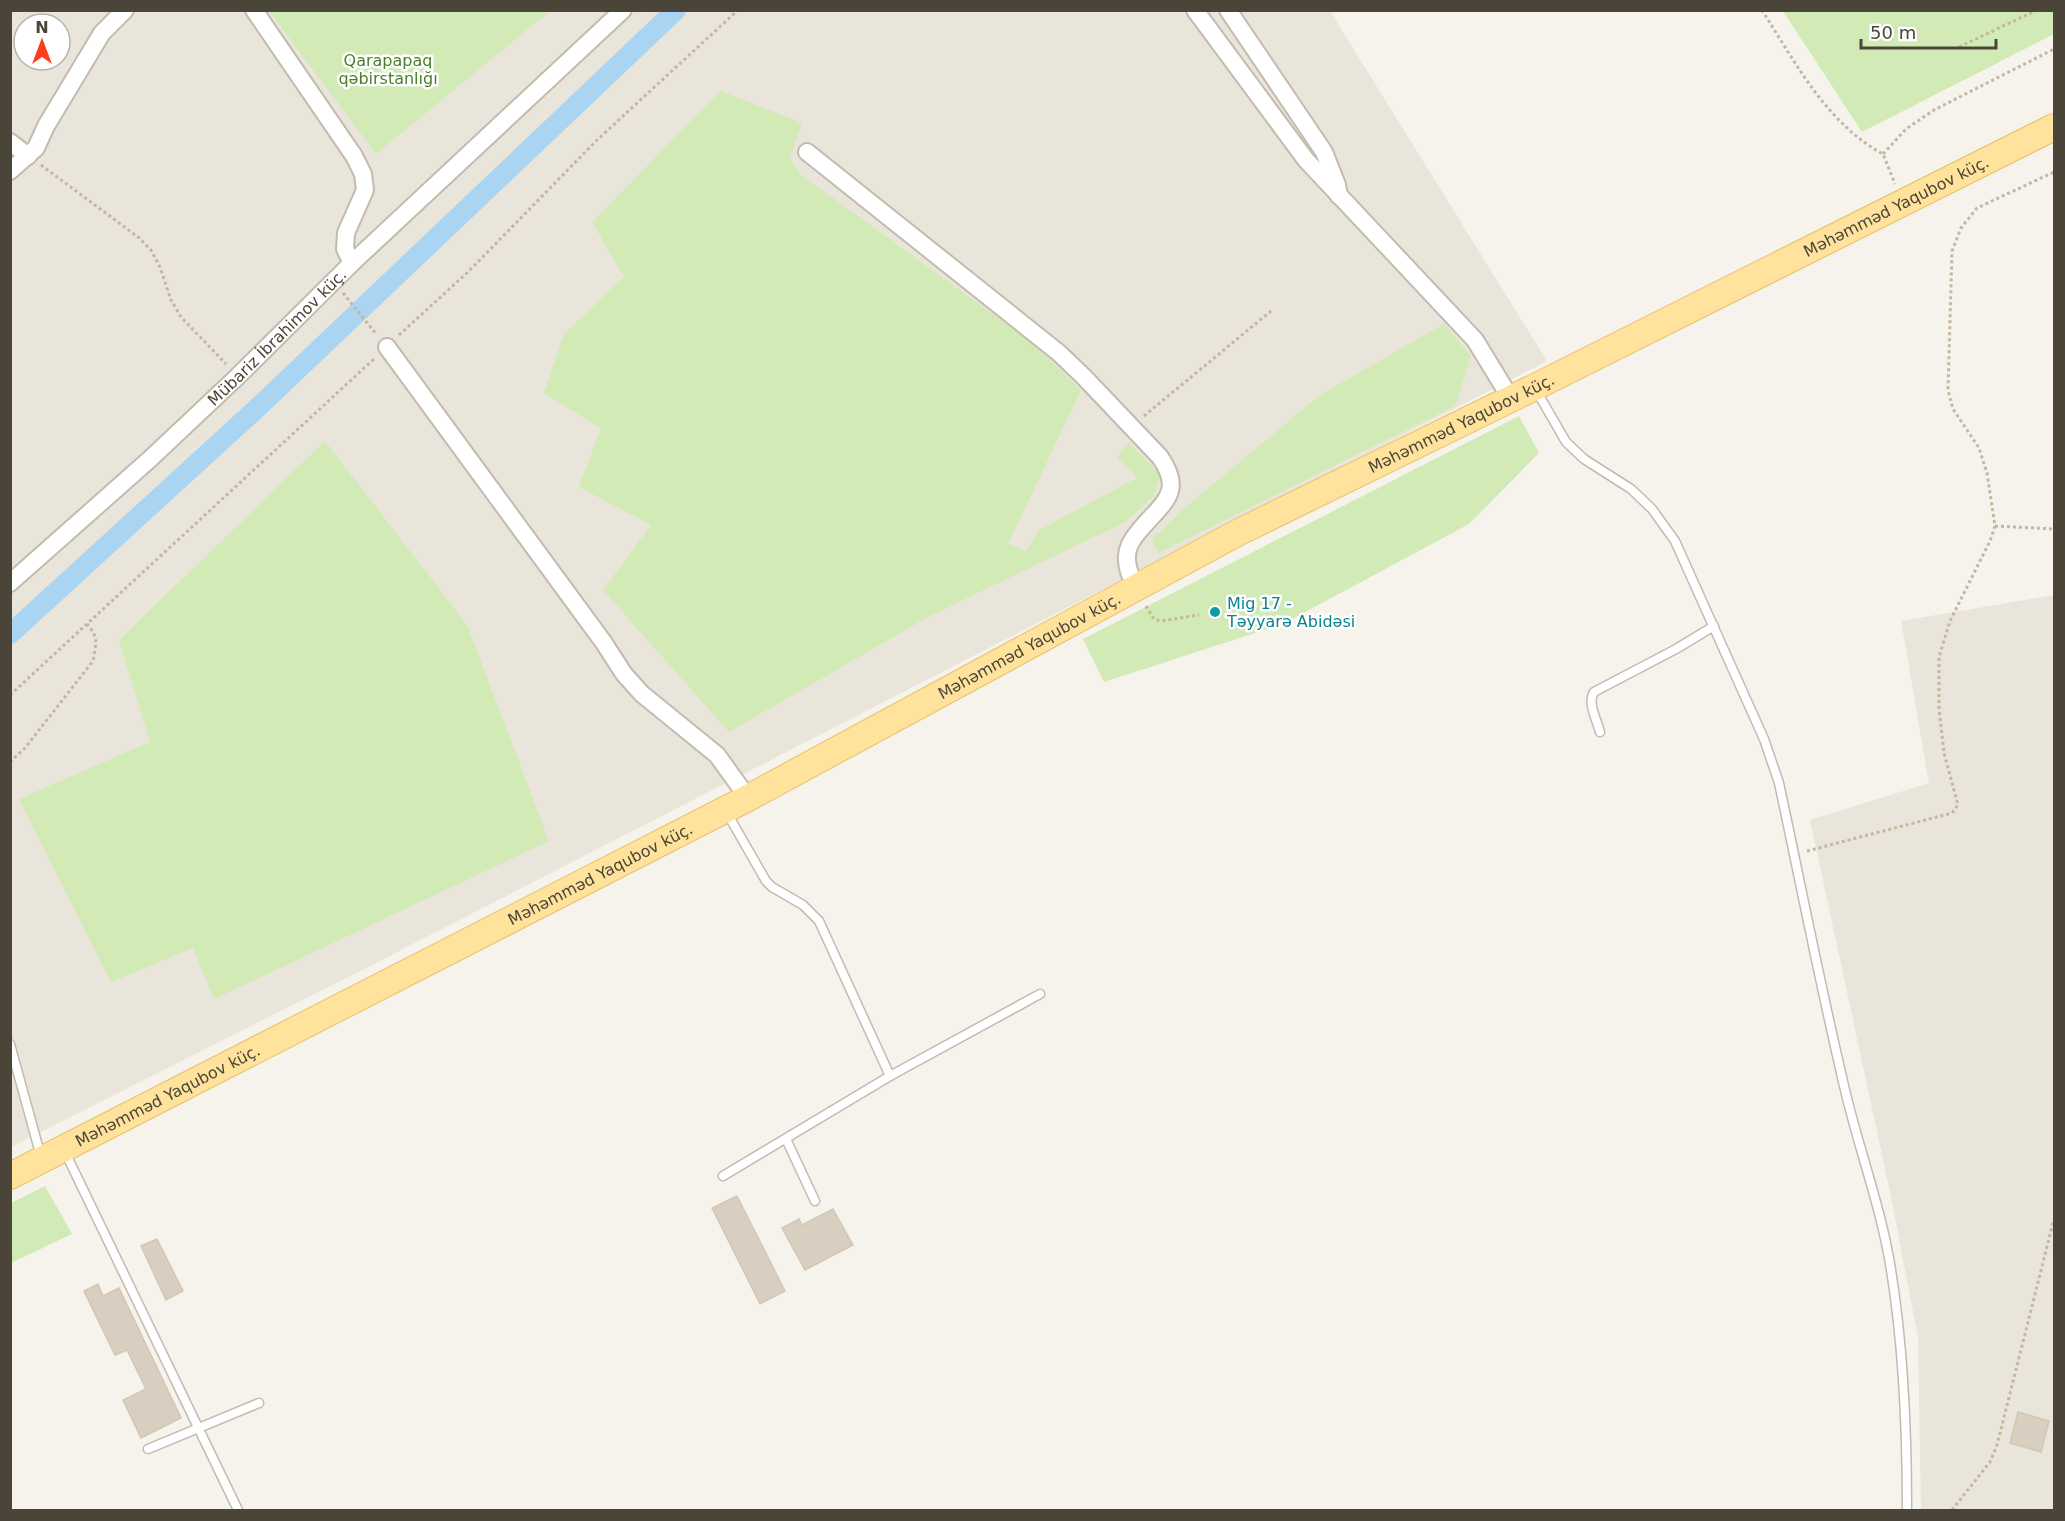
<svg xmlns="http://www.w3.org/2000/svg" width="2065" height="1521" viewBox="0 0 2065 1521" font-family="'DejaVu Sans',sans-serif">
<style>
.residential{fill:#eae5da;fill-rule:evenodd}
.green{fill:#d2eab5}
.lines{fill:none;stroke-linecap:round;stroke-linejoin:round}
.canal{stroke:#a9d4f2;stroke-width:20}
.building{fill:#d8cfc1;stroke:#d3c7b4;stroke-width:1.5}
.service-casing{stroke:#c2bbae;stroke-width:11}
.minor-casing{stroke:#c2bbae;stroke-width:20}
.primary-casing{stroke:#e6c16a;stroke-width:28}
.path{stroke:#c4b79f;stroke-width:3;stroke-dasharray:3 3;stroke-linecap:butt}
.service{stroke:#fff;stroke-width:8}
.minor{stroke:#fff;stroke-width:16}
.primary{stroke:#ffe39c;stroke-width:26}
.culture-dot{fill:#0f9aa8;stroke:#fff;stroke-width:2}
.labels{text-anchor:middle;stroke-width:5;stroke-linejoin:round;paint-order:stroke}
.park-label{font-size:16px;fill:#4a7f2a;stroke:#fff}
.street-label{font-size:16px;fill:#4b4439;stroke:#fff}
.culture-label{font-size:16px;fill:#0d838f;stroke:#fff;text-anchor:start}
</style>
<rect width="100%" height="100%" fill="#f6f3ec"/>
<!-- residential -->
<g class="residential">
<path d="M11,11h1319l217,350 -1175,604 -361,182zM24,24h36v36h-36z"/>
<path d="M2054,595v915h-133l-3,-172 -27,-141 -81,-377 119,-37 -28,-162z"/>
</g>
<!-- green -->
<g class="green">
<path d="M269,11h281l-174,143z"/>
<path d="M1783,11h271v23l-192,98z"/>
<path d="M721,91l81,32 -12,35 10,16 231,168 50,48 -73,154 18,7 13,-21 98,-52 -20,-21 12,-14 32,32 -7,21 -29,26 -197,95 -199,115 -126,-142 48,-65 -72,-38 22,-59 -57,-35 20,-59 60,-57 -32,-55z"/>
<path d="M1444,324l27,32 -16,50 -297,147 -6,-14 35,-33 133,-111z"/>
<path d="M1519,416l20,37 -70,71 -186,100 -179,58 -21,-43z"/>
<path d="M325,441l142,184 82,216 -335,158 -21,-51 -82,34 -92,-183 131,-57 -31,-102z"/>
<path d="M45,1186l27,48 -61,29v-60z"/>
</g>
<g class="lines">
<!-- canal -->
<path class="canal" d="M10,634l244,-223 422,-401"/>
</g>
<!-- building -->
<g class="building">
<path d="M737,1196l48,95 -25,13 -48,-96z"/>
<path d="M833,1209l20,36 -48,25 -23,-42 17,-9 3,6z"/>
<path d="M157,1239l26,52 -17,9 -25,-54z"/>
<path d="M98,1284l5,12 16,-8 62,130 -40,20 -18,-38 23,-11 -19,-39 -12,5 -31,-64z"/>
<path d="M2018,1412l31,9 -8,31 -31,-9z"/>
</g>
<g class="lines">
<defs>
<g id="service">
<path d="M1536,390l30,52 18,17 47,30 21,20 23,32 89,198 15,44c21,98 40,196 63,294 14,65 39,128 49,193 13,80 16,160 16,240"/>
<path d="M1600,732c-3,-12 -13,-29 -6,-40l82,-43 38,-23"/>
<path d="M10,1044l31,113"/>
<path d="M890,1076l150,-82"/>
<path d="M786,1139l29,62"/>
<path d="M65,1152l173,358"/>
<path d="M723,1176l167,-100 -71,-155 -16,-16 -31,-18 -6,-6 -39,-68"/>
<path d="M148,1449l111,-46"/>
</g>
<g id="minor">
<path d="M1195,10l111,150 169,180 36,59"/>
<path d="M1228,10l96,142 13,33 2,11"/>
<path d="M10,142l18,14"/>
<path d="M807,152l252,201 25,24 76,80c25,36 2,46 -21,74 -6,7 -12,15 -12,25 -1,11 4,21 8,31"/>
<path d="M10,171l26,-23 10,-22 56,-93 23,-23"/>
<path d="M352,263l271,-253"/>
<path d="M387,347l217,296 20,31 18,20 75,61 31,43"/>
<path id="s1" d="M10,583l140,-124 87,-82 115,-114 -7,-14 1,-16 19,-43 -2,-16 -9,-18 -100,-146"/>
</g>
<g id="primary">
<path id="s2" d="M10,1176l738,-378 491,-266 296,-145 519,-260"/>
</g>
</defs>
<!-- service casing -->
<use href="#service" class="service-casing"/>
<!-- minor casing -->
<use href="#minor" class="minor-casing"/>
<!-- primary casing -->
<use href="#primary" class="primary-casing"/>
<!-- path -->
<g class="path">
<path d="M1762,10c33,52 65,114 121,144l12,30"/>
<path d="M1959,47l78,-37"/>
<path d="M1883,154l23,-25 28,-19 120,-61"/>
<path d="M41,165l97,72 13,13 9,17 11,33 10,17 45,47"/>
<path d="M343,293l34,42"/>
<path d="M399,335l69,-63 128,-131 142,-131"/>
<path d="M1144,416l127,-105"/>
<path d="M1995,526l59,3"/>
<path d="M1146,606l8,13 7,2 38,-6"/>
<path d="M10,695l365,-337"/>
<path d="M10,762l15,-14 68,-87c3,-17 6,-24 -6,-37"/>
<path d="M1807,851l145,-38 6,-8 -14,-52 -5,-45v-51l11,-36 40,-80 5,-15 -8,-53 -8,-25 -26,-39 -5,-19 4,-139 9,-23 16,-20 77,-36"/>
<path d="M1952,1510l38,-48 7,-17 57,-226"/>
</g>
<!-- service -->
<use href="#service" class="service"/>
<!-- minor -->
<use href="#minor" class="minor"/>
<!-- primary -->
<use href="#primary" class="primary"/>
</g>
<!-- markers -->
<circle class="culture-dot" cx="1215" cy="612" r="6"/>
<g class="labels">
<!-- park labels -->
<g class="park-label">
<text x="388" y="66">Qarapapaq<tspan x="388" dy="18">qəbirstanlığı</tspan></text>
</g>
<!-- street labels -->
<g class="street-label">
<text dy="6" stroke="none"><textPath href="#s2" startOffset="2121">Məhəmməd Yaqubov küç.</textPath></text>
<text dy="6" stroke="none"><textPath href="#s1" startOffset="363">Mübariz İbrahimov küç.</textPath></text>
<text dy="6" stroke="none"><textPath href="#s2" startOffset="1635">Məhəmməd Yaqubov küç.</textPath></text>
<text dy="6" stroke="none"><textPath href="#s2" startOffset="1149">Məhəmməd Yaqubov küç.</textPath></text>
<text dy="6" stroke="none"><textPath href="#s2" startOffset="663">Məhəmməd Yaqubov küç.</textPath></text>
<text dy="6" stroke="none"><textPath href="#s2" startOffset="177">Məhəmməd Yaqubov küç.</textPath></text>
</g>
<!-- culture labels -->
<g class="culture-label">
<text x="1227" y="609">Mig 17 -<tspan x="1227" dy="18">Təyyarə Abidəsi</tspan></text>
</g>
</g>
<!-- border -->
<rect width="2065" height="1521" fill="none" stroke="#4b4439" stroke-width="24"/>
<!-- north arrow -->
<g transform="translate(42 42)"><circle r="28" fill="#ffffff" stroke="#b7b4b0" stroke-width="1.5"/>
<path d="M0-4.5L10 22L0 15L-10 22Z" fill="#fc3f1d"/>
<text y="-9" font-size="16" font-weight="bold" text-anchor="middle" fill="#4b4439">N</text>
</g>
<!-- scale -->
<path d="M1861 39v9h135v-9" fill="none" stroke="#4b4439" stroke-width="3"/>
<text x="1870" y="39" font-size="18" fill="#4b4439" stroke="#ffffff" stroke-width="4.5" paint-order="stroke">50 m</text>
</svg>
